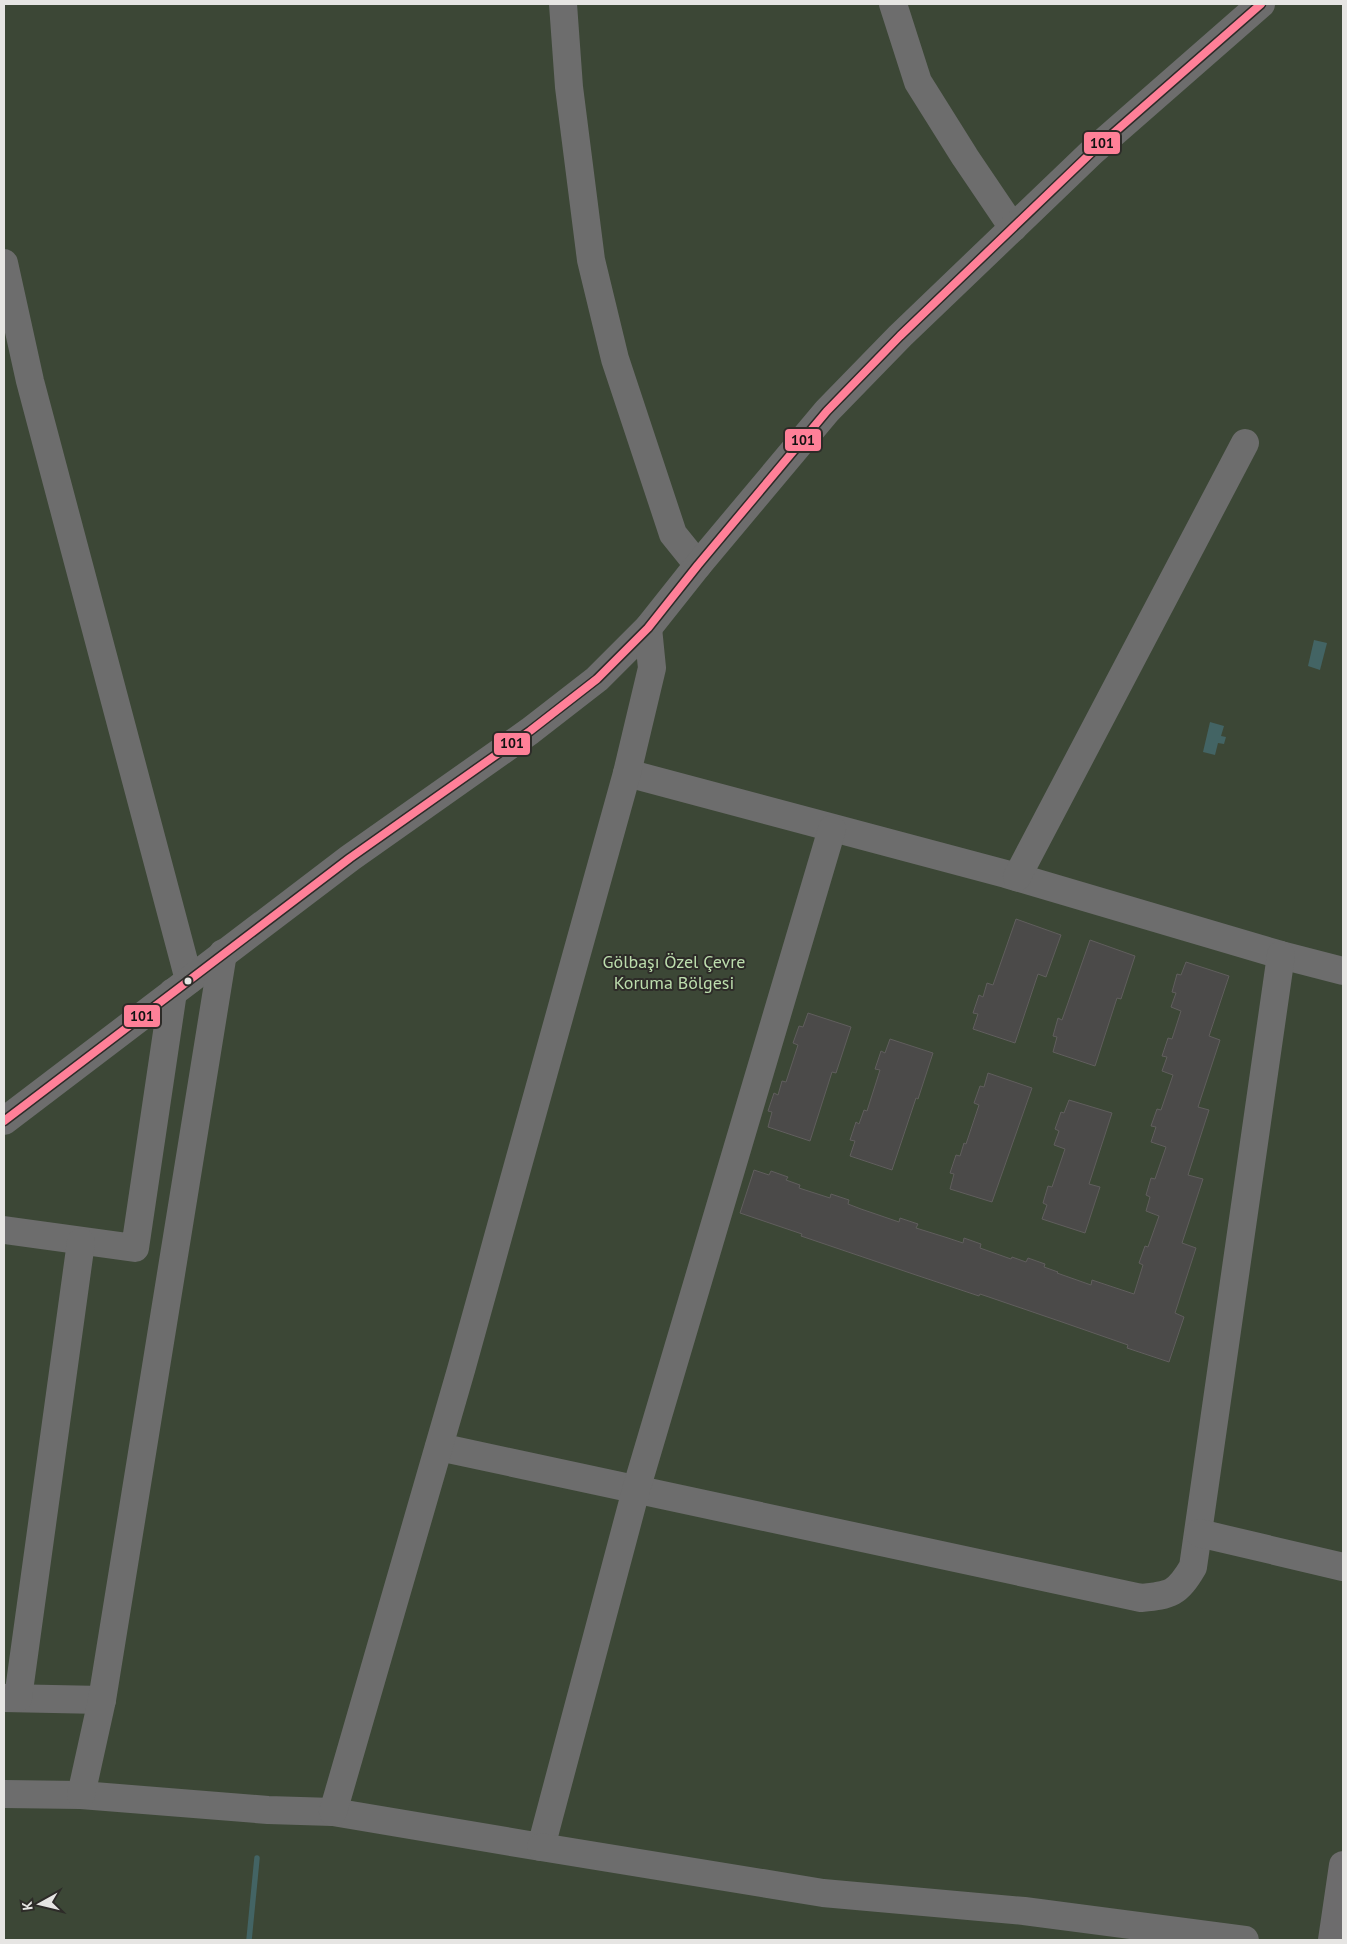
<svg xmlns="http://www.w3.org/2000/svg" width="1347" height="1944" viewBox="0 0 1347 1944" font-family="'PT Sans',sans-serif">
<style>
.green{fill:#3c4736}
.water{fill:#436464}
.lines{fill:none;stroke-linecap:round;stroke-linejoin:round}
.stream{stroke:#436464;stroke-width:5.5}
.building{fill:#4b4a49;stroke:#605e5d}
.minor{stroke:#6d6d6d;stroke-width:28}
.major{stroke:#6d6c6d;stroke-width:28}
.bus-1-casing{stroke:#2d2b28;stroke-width:11}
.bus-1{stroke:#ff8098;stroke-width:8}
.bus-dot{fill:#e6e5e3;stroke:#2d2b28;stroke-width:2}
.labels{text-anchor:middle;stroke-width:4;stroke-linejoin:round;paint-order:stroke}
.park-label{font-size:18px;fill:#bcddad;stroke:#2d2b28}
.line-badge{stroke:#2d2b28;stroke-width:2}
.pale-badge-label{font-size:14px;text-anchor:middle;font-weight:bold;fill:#111}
</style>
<rect width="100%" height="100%" fill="#373533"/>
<!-- green -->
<rect class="green" x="4" y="4" width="1339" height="1936"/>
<!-- water -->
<g class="water">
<path d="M1314,640l13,3 -7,27 -12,-4z"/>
<path d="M1210,722l14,4 -3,10 5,1 -2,7 -6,-1 -3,12 -12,-3z"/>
</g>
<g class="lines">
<!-- stream -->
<path class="stream" d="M249,1940l8,-82"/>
</g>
<!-- building -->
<g class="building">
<path d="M1016,919l45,16 -15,42 -8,-3 -23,69 -42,-14 5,-15 -5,-1 6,-18 4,2 4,-14 6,2z"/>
<path d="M1090,940l45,16 -14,43 -4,-1 -22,68 -42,-14 4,-15 -4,-1 5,-18 4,2z"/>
<path d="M1186,962l43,14 -20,60 11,4 -22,67 11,3 -21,65 15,4 -21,64 14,5 -21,65 9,4 -15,45 -42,-14 1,-3 -66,-23 -82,-28 -1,2 -63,-21 -115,-39 1,-2 -62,-21 14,-43 15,5 2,-4 17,6 -2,3 14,5 -1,3 31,10 1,-4 18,6 -1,4 13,5 38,13 1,-4 18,6 -2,4 32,10 15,5 1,-5 17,6 -1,4 31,11 1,-2 14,5 2,-4 17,6 -1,3 14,5 -1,1 34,12 1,-5 42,14 9,-29 -4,-2 6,-17 3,1 11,-31 -13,-5 4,-14 -4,-2 5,-17 4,1 11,-32 -15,-5 5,-15 -5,-1 6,-17 4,1 12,-35 -11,-4 5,-14 -5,-1 6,-18 4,1 9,-28 -10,-4 5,-14 -4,-1 5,-18 4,1z"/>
<path d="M808,1013l43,14 -15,46 -4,-1 -22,69 -42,-14 4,-15 -4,-1 6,-18 4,2 4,-14 4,1 12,-37 -5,-2 6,-17 4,1z"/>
<path d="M890,1039l43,14 -15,46 -2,-1 -24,72 -42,-14 5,-15 -5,-1 6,-18 3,2 5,-14 3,1 13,-41 -5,-1 6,-18 4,2z"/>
<path d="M988,1073l44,15 -40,114 -42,-13 4,-15 -4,-1 6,-18 4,1 4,-13 2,1 13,-39 -5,-2 6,-17 4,1z"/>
<path d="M1069,1100l43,13 -23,71 11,3 -15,46 -43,-14 5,-14 -4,-2 5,-17 4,1 13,-38 -11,-4 5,-14 -4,-2 6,-17 3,1z"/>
</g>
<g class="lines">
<!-- minor -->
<g class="minor">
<path d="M563,4l6,83 22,173 24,99 58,175 25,31"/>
<path d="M893,4l25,78 47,75 48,71"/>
<path d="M4,263l26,118 159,599"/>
<path d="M627,773l379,101 275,81 62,16"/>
<path d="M1017,877l228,-434"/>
<path d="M4,1121l346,-263 180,-127 67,-52 51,-51 50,-63 129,-154 73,-75 193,-185 168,-147"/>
<path d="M4,1230l131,18 38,-256"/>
<path d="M439,1447l702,151c30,-3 36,-4 52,-31l88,-612"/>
<path d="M1199,1533l144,34"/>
<path d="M4,1698l98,2"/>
<path d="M18,1698l63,-456"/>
<path d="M4,1794l77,1 187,15 65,2 208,35 95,-357 196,-661"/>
<path d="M81,1795l21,-95 121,-747"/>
<path d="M333,1812l128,-442 166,-597 25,-105 -4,-40"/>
<path d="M541,1847l282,46 201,18 221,29"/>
</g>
<!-- major -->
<path class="major" d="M1332,1940l11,-75"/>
<defs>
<path id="bus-1" d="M4,1121l346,-263 180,-127 67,-52 51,-51 50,-63 129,-154 73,-75 193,-185 168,-147"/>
</defs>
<!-- bus-1 casing -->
<use href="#bus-1" class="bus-1-casing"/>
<!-- bus-1 -->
<use href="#bus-1" class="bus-1"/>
</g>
<!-- markers -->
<circle class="bus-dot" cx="188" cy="981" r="4.5"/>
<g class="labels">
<!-- park labels -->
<g class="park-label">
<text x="674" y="968">Gölbaşı Özel Çevre<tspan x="674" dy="21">Koruma Bölgesi</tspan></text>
</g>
</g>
<g class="line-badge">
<rect x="1083" y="131" width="38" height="24" rx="5" fill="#ff8098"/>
<rect x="784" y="428" width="38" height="24" rx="5" fill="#ff8098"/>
<rect x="493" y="732" width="38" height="24" rx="5" fill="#ff8098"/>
<rect x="123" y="1004" width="38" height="24" rx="5" fill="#ff8098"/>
</g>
<g class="pale-badge-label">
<text x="1102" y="148">101</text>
<text x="803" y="445">101</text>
<text x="512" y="748">101</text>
<text x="142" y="1021">101</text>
</g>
<!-- border -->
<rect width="1347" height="1944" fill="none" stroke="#e6e5e3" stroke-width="10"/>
<!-- north arrow -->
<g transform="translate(40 1904) rotate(262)" stroke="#2d2b28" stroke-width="4" paint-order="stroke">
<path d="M0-4L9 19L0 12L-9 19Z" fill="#e6e5e3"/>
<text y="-8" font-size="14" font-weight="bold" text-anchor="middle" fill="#e6e5e3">K</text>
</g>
</svg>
